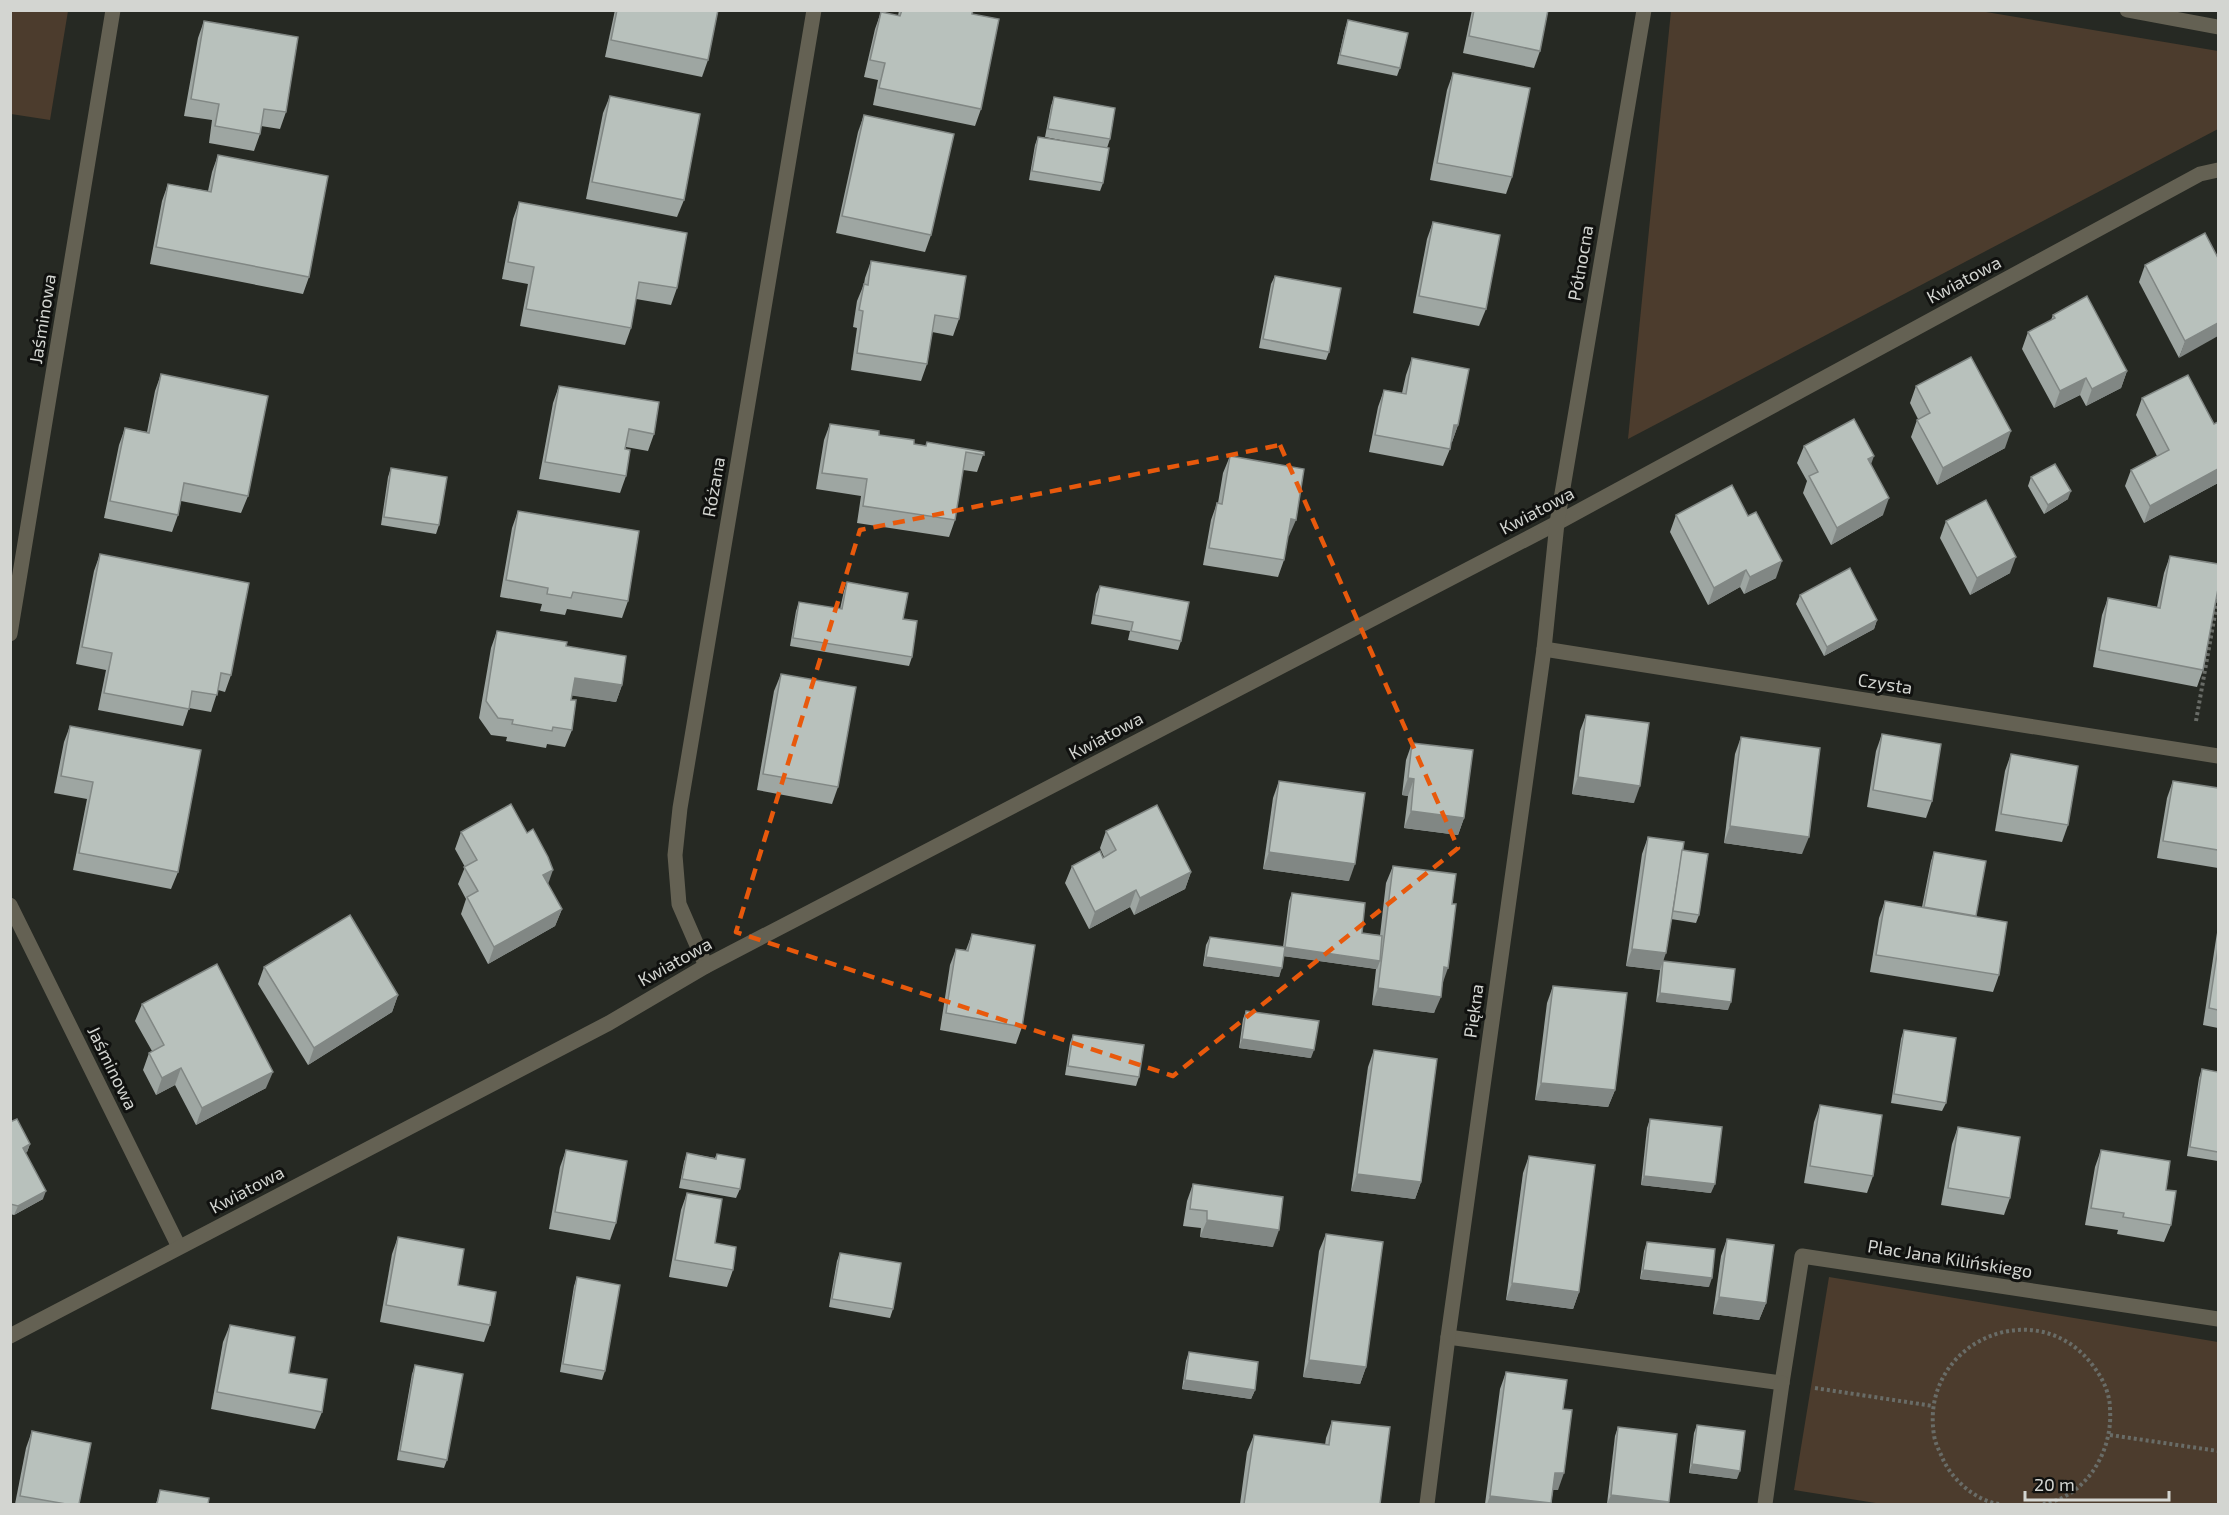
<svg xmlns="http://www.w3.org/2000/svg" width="2229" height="1515" viewBox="0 0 2229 1515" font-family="'Exo 2',sans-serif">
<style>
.green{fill:#4c3c2d}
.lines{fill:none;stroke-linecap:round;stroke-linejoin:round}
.path{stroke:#696c67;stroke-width:4;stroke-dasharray:3 3;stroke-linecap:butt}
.minor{stroke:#646153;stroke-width:15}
.wall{fill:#9ea6a2}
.shaded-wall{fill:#818784}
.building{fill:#b8c1bc;stroke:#818784;stroke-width:1.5}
.marked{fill:none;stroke:#e8590c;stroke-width:4.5;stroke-dasharray:12 8;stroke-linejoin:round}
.labels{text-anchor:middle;stroke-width:6;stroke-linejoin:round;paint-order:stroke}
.street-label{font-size:18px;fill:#d3d5d1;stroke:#10110f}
</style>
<rect width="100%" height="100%" fill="#262923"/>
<!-- green -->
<g class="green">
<path d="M10,11h58l-18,109 -39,-6z"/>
<path d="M1671,11h309l238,40v78l-590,310z"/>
<path d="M1829,1277l389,65v162h-336l-88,-14z"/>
</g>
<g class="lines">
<!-- path -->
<g class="path">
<path d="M2196,721l22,-124"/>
<path d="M1815,1388l118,18"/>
<path d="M2110,1435l108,16"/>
<path d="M1999,1504c-23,-3 -48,-25 -57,-47 -3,-7 -7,-14 -8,-22 -15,-93 104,-145 160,-68 9,12 16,27 16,42 3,42 -23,87 -67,95"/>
</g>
<!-- minor -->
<g class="minor">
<path d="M2127,10l91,17"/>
<path d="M10,634l103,-624"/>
<path d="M1544,649l674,107"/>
<path d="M10,905l169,342"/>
<path d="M706,966l-27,-62 -4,-49 5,-47 134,-798"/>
<path d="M10,1336l599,-313 97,-57 851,-443 643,-349 18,-4"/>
<path d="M1448,1337l334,46 20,-127 416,63"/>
<path d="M1427,1504l21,-167 96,-688 13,-126 87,-513"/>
<path d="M1765,1504l17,-121"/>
</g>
</g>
<!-- wall -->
<g class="wall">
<path d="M615,10h103l-10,50 -6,17 -97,-20z"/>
<path d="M899,10h74l-1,4 9,95 -6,17 -102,-21 5,-25 -14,-3 11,-48 6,-17 17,4z"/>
<path d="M1472,10h76l-8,41 -6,17 -71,-15z"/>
<path d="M1348,20l52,48 -3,8 -60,-12 8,-35z"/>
<path d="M204,21l82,91 -6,17 -19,-3 -1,8 -6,17 -45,-8 3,-23 -28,-4 14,-78z"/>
<path d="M1453,73l59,104 -6,17 -76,-14 17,-90z"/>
<path d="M610,96l74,104 -7,17 -91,-18 17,-86z"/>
<path d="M1054,97l56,42 -3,9 -4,35 -3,8 -71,-11 6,-35 3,-8 38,6 -31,-6 6,-31z"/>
<path d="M864,115l67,120 -6,17 -89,-19 22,-101z"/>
<path d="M218,155l91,122 -6,17 -153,-30 12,-63 6,-17 40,7 4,-19z"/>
<path d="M519,202l158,86 -6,17 -35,-6 -5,29 -6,17 -105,-19 8,-42 -26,-5 11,-60z"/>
<path d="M1433,222l53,87 -7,17 -66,-13 14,-74z"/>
<path d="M2218,258l-39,100 -40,-76 6,-17z"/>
<path d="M871,261l88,58 -6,17 -21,-4 -5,32 -6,17 -70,-11 6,-42 -4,-1 4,-26 7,-17 1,-6z"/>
<path d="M1275,276l54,76 -3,8 -67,-12 12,-64z"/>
<path d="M2053,315l74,56 -6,17 -35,18 -6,-11 -26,13 -32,-59 6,-17 23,-12z"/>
<path d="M1412,358l46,67 -6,17h-1l-1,7 -7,17 -74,-14 9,-45 6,-17 18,3 4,-18z"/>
<path d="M161,374l87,122 -7,17 -60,-12 -3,14 -6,17 -68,-14 15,-73 6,-17 22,4 8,-41z"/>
<path d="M559,386l95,48 -6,17 -22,-4v29l-6,17 -81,-14 14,-76z"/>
<path d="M1916,386l89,62 -68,37 -26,-48 6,-17 1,-1 -8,-16z"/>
<path d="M2142,398l72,26 4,-2v61l-74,40 -19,-37 6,-16 26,-14 -21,-41z"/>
<path d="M830,424l84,20 70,8 -7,20 -14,-2 -8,50 -6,17 -92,-14 4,-27 -45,-7 8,-49z"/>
<path d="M1804,446l67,18 12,51 -52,30 -28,-52 4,-12 -10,-18z"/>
<path d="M1230,456l59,80h-1l-4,24 -6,17 -75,-12 8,-45 6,-17h1l5,-30z"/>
<path d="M391,468l48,57 -3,9 -55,-9 7,-48z"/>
<path d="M2031,477l37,22 -24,15 -16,-28z"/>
<path d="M518,511l110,90 -6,17 -55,-9 -2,6 -25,-4 2,-7 -42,-7 12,-69z"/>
<path d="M1676,515l100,63 -32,16 -4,-7 -32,18 -38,-73z"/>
<path d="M1946,521l64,52 -40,22 -30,-57z"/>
<path d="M100,554l131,121 -6,17 -7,-2 -7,22 -22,-4 -6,18 -85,-16 8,-40 -30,-6 18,-93z"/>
<path d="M2170,556l33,114 -6,17 -104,-20 9,-52 6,-17 49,9 7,-34z"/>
<path d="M847,582l56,37 9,38 -3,9 -119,-20 6,-35 3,-9 41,7 4,-18z"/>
<path d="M1100,586l81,55 -3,9 -50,-10 2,-9 -39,-7 5,-30z"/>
<path d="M1800,595l77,25 -3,9 -50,27 -28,-52z"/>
<path d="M497,631l125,54 -6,17 -44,-7v35l-7,17 -18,-3 -1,4 -40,-7 1,-4 -16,-2 -12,-17 12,-70z"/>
<path d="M781,674l57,113 -6,17 -75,-14 17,-99z"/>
<path d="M1586,715l48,88 -62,-9 8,-63z"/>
<path d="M70,726l108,146 -7,17 -98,-19 14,-71 -33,-6 10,-51z"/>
<path d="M1882,734l50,67 -6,17 -59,-11 9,-56z"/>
<path d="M1741,737l61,117 -78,-11 11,-89z"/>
<path d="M1412,743l52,75 -6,17 -54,-7 4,-32 -6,-1 4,-35z"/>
<path d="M2011,754l57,71 -6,17 -67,-11 10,-60z"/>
<path d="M1279,781l70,100 -86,-12 10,-71z"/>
<path d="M2173,781l45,7v80l-61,-10 10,-60z"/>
<path d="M1106,831l85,41 -6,17 -51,26 -4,-8 -41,22 -24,-46 7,-17 32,-9 -4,-9z"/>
<path d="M461,832l87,52 14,25 -7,17 -67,38 -27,-50 5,-15 -8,-15 7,-17 -10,-18z"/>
<path d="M1648,837l34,13 17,65 -3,8 -25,-4 -8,42 65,49 -72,-8 4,-32 -34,-4 16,-112z"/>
<path d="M1934,852l42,64 23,59 -6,17 -123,-20 9,-54 6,-17 37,6 9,-46z"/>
<path d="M1393,866l49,119 -8,28 -62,-8 4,-36 -92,-13 -5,21 -76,-11 3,-21 4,-8 73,10 6,-46 3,-8 70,40 18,2 6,-52z"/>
<path d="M2218,926v102l-15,-3z"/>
<path d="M972,934l50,93 -6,17 -76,-14 10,-65 6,-16 10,1z"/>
<path d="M264,967l134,28 -6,17 -84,53 -50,-81z"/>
<path d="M1553,986l62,104 -7,17 -73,-7 12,-97z"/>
<path d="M142,1004l124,84 -70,37 -21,-40 -19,10 -13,-25 6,-17 3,-2 -17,-30z"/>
<path d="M1246,1011l65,47 -72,-10 4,-29z"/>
<path d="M1904,1030l42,73 -4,8 -51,-8 10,-64z"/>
<path d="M1073,1035l66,42 -3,9 -71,-11 5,-32z"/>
<path d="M1374,1050l47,132 -6,17 -64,-8 17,-124z"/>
<path d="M2202,1069l16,3v89l-31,-5 12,-78z"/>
<path d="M1820,1105l53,71 -6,17 -63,-10 10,-61z"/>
<path d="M1650,1119l61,74 -70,-8 6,-57z"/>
<path d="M10,1122l20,22 -3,8 -2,1 18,46 -29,16 -4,-1z"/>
<path d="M1958,1127l52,71 -6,17 -63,-10 11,-61z"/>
<path d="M566,1150l50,73 -6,17 -61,-11 11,-62z"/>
<path d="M2101,1150l65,40 5,35 -7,17 -47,-8 1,-4 -33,-5 10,-58z"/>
<path d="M687,1153l28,5 2,-4 23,35 -4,9 -57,-10 5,-26z"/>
<path d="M1529,1156l50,136 -6,17 -67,-9 17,-127z"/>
<path d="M1193,1184l80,63 -73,-10 1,-9 -18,-2 4,-25z"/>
<path d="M687,1193l28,50 18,27 -6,17 -58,-10 12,-67z"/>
<path d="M1326,1234l40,133 -6,17 -57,-7 16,-126z"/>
<path d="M398,1237l60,48 32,40 -6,17 -104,-20 12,-68z"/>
<path d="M1727,1239l39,64 -7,17 -46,-6 8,-58z"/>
<path d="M1647,1242l62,45 -69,-8 4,-28z"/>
<path d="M840,1253l53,56 -3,9 -61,-11 8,-46z"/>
<path d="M577,1277l28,94 -3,9 -42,-8 14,-86z"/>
<path d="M230,1325l59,48 33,39 -7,17 -104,-20 12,-67z"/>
<path d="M1189,1352l66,38 -4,9 -69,-10 4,-28z"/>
<path d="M415,1365l32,95 -3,8 -47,-8 15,-86z"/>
<path d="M1506,1372l57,37 -5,81h-5l-2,14h-66l15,-115z"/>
<path d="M1332,1421l48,83h-140l7,-52 7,-17 71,10 1,-7z"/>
<path d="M1697,1425l40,54 -48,-6 5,-40z"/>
<path d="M1618,1427l50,77h-61l8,-68z"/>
<path d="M32,1431l47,73h-64l11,-56z"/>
<path d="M160,1490l48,14h-52z"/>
</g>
<!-- shaded-wall -->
<g class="shaded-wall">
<path d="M2218,323v13l-39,22 6,-17z"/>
<path d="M2127,371l-6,17 -35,18 6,-17z"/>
<path d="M2086,378l-6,17 -26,13 6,-17z"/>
<path d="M1454,425h4l-6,17h-4z"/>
<path d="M2011,431l-6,17 -68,37 6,-17z"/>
<path d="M1874,456l-6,17v-14z"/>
<path d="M2218,469v14l-74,40 6,-17z"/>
<path d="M2071,491l-3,8 -24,15 4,-9z"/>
<path d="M1889,498l-6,17 -52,30 6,-17z"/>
<path d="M1291,519l5,1 -7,16h-4z"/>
<path d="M2016,557l-6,16 -40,22 7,-17z"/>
<path d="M1782,561l-6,17 -32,16 6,-17z"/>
<path d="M1746,570l-6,17 -32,18 6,-17z"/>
<path d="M1877,620l-3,9 -50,27 3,-9z"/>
<path d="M575,678l47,7 -6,17 -48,-7z"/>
<path d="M1578,777l62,9 -6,17 -62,-9z"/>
<path d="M1408,778l6,1 -6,17 -6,-1z"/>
<path d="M1411,811l53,7 -6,17 -54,-7z"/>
<path d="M1730,826l79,11 -7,17 -78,-11z"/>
<path d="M1269,852l86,12 -6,17 -86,-12z"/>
<path d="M553,870l-6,17 -4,-12z"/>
<path d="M1191,872l-6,17 -51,26 6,-17z"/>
<path d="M1136,890l-6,17 -41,22 6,-17z"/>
<path d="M562,909l-7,17 -67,38 6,-17z"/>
<path d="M1285,947l95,14 -3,8 -95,-13z"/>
<path d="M1632,949l34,4 -6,17 -34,-4z"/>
<path d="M1206,957l76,11 -3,9 -76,-11z"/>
<path d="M1444,967l4,1 -6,17z"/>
<path d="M1378,988l63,9 -7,16 -62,-8z"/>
<path d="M1660,993l71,9 -3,8 -72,-8z"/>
<path d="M398,995l-6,17 -84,53 6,-17z"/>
<path d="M1242,1039l72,11 -3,8 -72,-10z"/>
<path d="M181,1068l-6,17 -19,10 6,-17z"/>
<path d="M273,1072l-7,16 -70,37 6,-17z"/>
<path d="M1541,1083l74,7 -7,17 -73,-7z"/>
<path d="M30,1144l-3,8 -8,4 4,-8z"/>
<path d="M1357,1174l64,8 -6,17 -64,-8z"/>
<path d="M1644,1176l71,8 -4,9 -70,-8z"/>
<path d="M46,1191l-3,8 -29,16 4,-9z"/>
<path d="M1207,1220l72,10 -6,17 -73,-10z"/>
<path d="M1643,1270l69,8 -3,9 -69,-8z"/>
<path d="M1512,1283l67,9 -6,17 -67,-9z"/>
<path d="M1719,1297l47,6 -7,17 -46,-6z"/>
<path d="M1309,1360l57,7 -6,17 -57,-7z"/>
<path d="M1185,1380l70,10 -4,9 -69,-10z"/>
<path d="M1692,1464l48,7 -3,8 -48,-6z"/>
<path d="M1555,1473h9l-6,17h-9z"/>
<path d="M1611,1495l58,7 -1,2h-61z"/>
<path d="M1490,1496l61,7v1h-64z"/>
</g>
<!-- building -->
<g class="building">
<path d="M617,10h101l-10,50 -97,-20z"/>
<path d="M902,10h71l-1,4 27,5 -18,90 -102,-21 6,-25 -15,-3 11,-48 19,4z"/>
<path d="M1474,10h74l-8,41 -71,-15z"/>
<path d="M1348,20l60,13 -8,35 -60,-13z"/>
<path d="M204,21l94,16 -12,75 -22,-3 -4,25 -45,-8 4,-22 -28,-5z"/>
<path d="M1453,73l77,15 -18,89 -75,-14z"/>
<path d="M610,96l90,18 -16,86 -92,-18z"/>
<path d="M1054,97l61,11 -5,31 -62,-10z"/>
<path d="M864,115l90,19 -23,101 -89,-19z"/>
<path d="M1038,137l71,11 -6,35 -71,-12z"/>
<path d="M218,155l110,21 -19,101 -153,-30 12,-63 43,8z"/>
<path d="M519,202l168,31 -10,55 -38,-6 -8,46 -105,-19 8,-42 -26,-5z"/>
<path d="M1433,222l67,13 -14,74 -67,-13z"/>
<path d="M2205,233l13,25v65l-33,18 -40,-76z"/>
<path d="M871,261l95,15 -7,43 -24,-4 -8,49 -70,-11 6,-42 -4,-1 5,-26 4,1z"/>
<path d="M1275,276l66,12 -12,64 -66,-13z"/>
<path d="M2087,296l40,75 -35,18 -6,-11 -26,13 -32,-59 27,-14 -2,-3z"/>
<path d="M1971,357l40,74 -68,37 -26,-48 13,-7 -14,-27z"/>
<path d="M1412,358l57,11 -11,56h-4l-4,24 -75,-14 9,-45 22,4z"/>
<path d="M161,374l107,22 -20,100 -64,-13 -6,32 -68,-14 15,-73 24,5z"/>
<path d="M2188,375l26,49 4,-2v47l-68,37 -19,-36 38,-20 -27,-52z"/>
<path d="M559,386l100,16 -5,32 -25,-5 -4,20 5,1 -4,26 -81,-14z"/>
<path d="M1854,419l20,37 -6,3 21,39 -52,30 -28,-52 9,-4 -14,-26z"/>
<path d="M830,424l49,7v4l35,5v4l12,2 1,-4 57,10v3l-18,-3 -11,68 -92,-14 4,-27 -45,-6z"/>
<path d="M1230,456l74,13 -8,51 -5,-1 -7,41 -75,-12 8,-45 5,1z"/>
<path d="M2055,464l16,27 -23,14 -17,-28z"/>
<path d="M391,468l56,9 -8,48 -55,-8z"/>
<path d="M1732,485l16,31 8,-4 26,49 -32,16 -4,-7 -32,18 -38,-73z"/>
<path d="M1986,500l30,57 -39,21 -31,-57z"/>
<path d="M518,511l121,20 -11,70 -55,-9 -2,6 -24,-4 1,-6 -42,-8z"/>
<path d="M100,554l149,29 -18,92 -10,-2 -4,22 -25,-4 -3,18 -85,-16 8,-40 -30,-6z"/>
<path d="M2170,556l48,8v25l-15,81 -104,-20 9,-52 52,10z"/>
<path d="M1850,568l27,52 -50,27 -27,-52z"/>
<path d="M847,582l61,11 -5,26 14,2 -5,36 -119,-19 6,-36 43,7z"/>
<path d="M1100,586l89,16 -8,39 -50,-10 2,-9 -39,-7z"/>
<path d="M497,631l70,11 -1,4 60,10 -4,29 -47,-7 -4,22h5l-4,30 -19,-3 -1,4 -40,-7 1,-4 -15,-2 -12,-17z"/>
<path d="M781,674l75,13 -18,100 -75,-13z"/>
<path d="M1586,715l63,8 -9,63 -62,-9z"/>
<path d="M70,726l131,24 -23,122 -99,-19 14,-71 -32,-6z"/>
<path d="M1882,734l59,10 -9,57 -59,-11z"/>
<path d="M1741,737l79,11 -11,89 -79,-11z"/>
<path d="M1412,743l61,7 -9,68 -53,-7 3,-32 -6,-1z"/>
<path d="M2011,754l67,12 -10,59 -67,-11z"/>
<path d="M1279,781l86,12 -10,71 -86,-12z"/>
<path d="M2173,781l45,7v62l-55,-9z"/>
<path d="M511,804l16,29 6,-4 15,28 5,13 -10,5 19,34 -68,38 -27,-50 11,-6 -14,-24 13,-7 -16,-28z"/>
<path d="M1157,805l34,67 -51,26 -4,-8 -41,22 -23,-46 28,-15 3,7 13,-8 -10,-19z"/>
<path d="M1648,837l36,5 -18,111 -34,-4z"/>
<path d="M1682,850l26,4 -9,61 -26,-4z"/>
<path d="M1934,852l52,9 -10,55 -52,-9z"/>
<path d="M1393,866l63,8 -4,30h4l-4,33 -4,31 -4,-1 -3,30 -63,-9z"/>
<path d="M1292,893l73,10 -3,30 20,3 -2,25 -95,-14 -3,21 -76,-11 4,-20 75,10z"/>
<path d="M1885,901l122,21 -8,53 -123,-20z"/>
<path d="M350,915l48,80 -84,53 -50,-81z"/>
<path d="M972,934l63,11 -13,82 -76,-14 10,-64 12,2z"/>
<path d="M2218,947v63l-9,-2z"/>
<path d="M1663,961l72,8 -4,33 -71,-9z"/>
<path d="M217,964l56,108 -71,36 -21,-40 -19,10 -13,-25 15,-8 -22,-41z"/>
<path d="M1553,986l74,7 -12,97 -74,-7z"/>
<path d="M1246,1011l73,10 -5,29 -72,-11z"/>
<path d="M1904,1030l52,8 -10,65 -52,-9z"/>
<path d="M1073,1035l71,10 -5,32 -71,-11z"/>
<path d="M1374,1050l63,9 -16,123 -64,-8z"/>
<path d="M2202,1069l16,3v80l-28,-5z"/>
<path d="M1820,1105l62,10 -9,61 -63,-10z"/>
<path d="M17,1119l13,25 -7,4 23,43 -28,15 -8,-2v-82z"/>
<path d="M1650,1119l72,8 -7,57 -71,-8z"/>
<path d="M1958,1127l62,10 -10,61 -62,-10z"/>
<path d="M566,1150l61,11 -11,62 -61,-11z"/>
<path d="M2101,1150l69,11 -4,29 10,1 -5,34 -48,-8 1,-4 -33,-5z"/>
<path d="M687,1153l29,6 1,-5 28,5 -5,30 -58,-10z"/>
<path d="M1529,1156l66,9 -16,127 -67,-9z"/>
<path d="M1193,1184l90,13 -4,33 -72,-10v-9l-17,-2z"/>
<path d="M687,1193l35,6 -7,44 21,4 -3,23 -58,-10z"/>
<path d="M1326,1234l57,8 -17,125 -57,-7z"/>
<path d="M398,1237l66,12 -6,36 38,7 -6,33 -104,-20z"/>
<path d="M1727,1239l47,6 -8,58 -47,-6z"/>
<path d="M1647,1242l68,7 -3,29 -69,-8z"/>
<path d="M840,1253l61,10 -8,46 -61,-10z"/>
<path d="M577,1277l43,8 -15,86 -42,-7z"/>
<path d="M230,1325l65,12 -6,36 38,6 -5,33 -105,-20z"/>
<path d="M1189,1352l69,10 -3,28 -70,-10z"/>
<path d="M415,1365l48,9 -16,86 -47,-9z"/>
<path d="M1506,1372l61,8 -4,29 9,1 -8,63h-9l-4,30 -61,-7z"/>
<path d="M1332,1421l58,6 -10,77h-136l10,-69 75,10z"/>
<path d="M1697,1425l48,6 -5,40 -48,-7z"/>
<path d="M1618,1427l59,7 -8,68 -58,-7z"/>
<path d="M32,1431l59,12 -12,61h-13l-46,-8z"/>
<path d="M160,1490l49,8 -1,6h-51z"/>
</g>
<!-- marked area -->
<path class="marked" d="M1280,445l178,403 -285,228 -437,-144 124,-402z"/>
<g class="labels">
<!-- street labels -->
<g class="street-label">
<text transform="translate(1581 263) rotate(-80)" y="6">Północna</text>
<text transform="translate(1964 280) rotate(-28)" y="6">Kwiatowa</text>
<text transform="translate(43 319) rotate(-81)" y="6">Jaśminowa</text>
<text transform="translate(714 487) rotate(-80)" y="6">Różana</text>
<text transform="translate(1537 511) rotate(-28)" y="6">Kwiatowa</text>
<text transform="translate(1885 684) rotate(9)" y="6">Czysta</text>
<text transform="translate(1106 736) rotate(-28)" y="6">Kwiatowa</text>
<text transform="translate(675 962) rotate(-29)" y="6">Kwiatowa</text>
<text transform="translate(1474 1011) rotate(-82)" y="6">Piękna</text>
<text transform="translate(112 1068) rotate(64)" y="6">Jaśminowa</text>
<text transform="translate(247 1190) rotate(-28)" y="6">Kwiatowa</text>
<text transform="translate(1950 1259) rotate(9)" y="6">Plac Jana Kilińskiego</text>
</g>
</g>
<!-- border -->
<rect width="2229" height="1515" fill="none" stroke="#d3d5d1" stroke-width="24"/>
<!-- scale -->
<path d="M2025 1491v9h144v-9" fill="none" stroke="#d3d5d1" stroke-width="3"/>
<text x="2034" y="1491" font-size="18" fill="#d3d5d1" stroke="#10110f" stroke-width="4.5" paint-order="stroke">20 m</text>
</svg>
